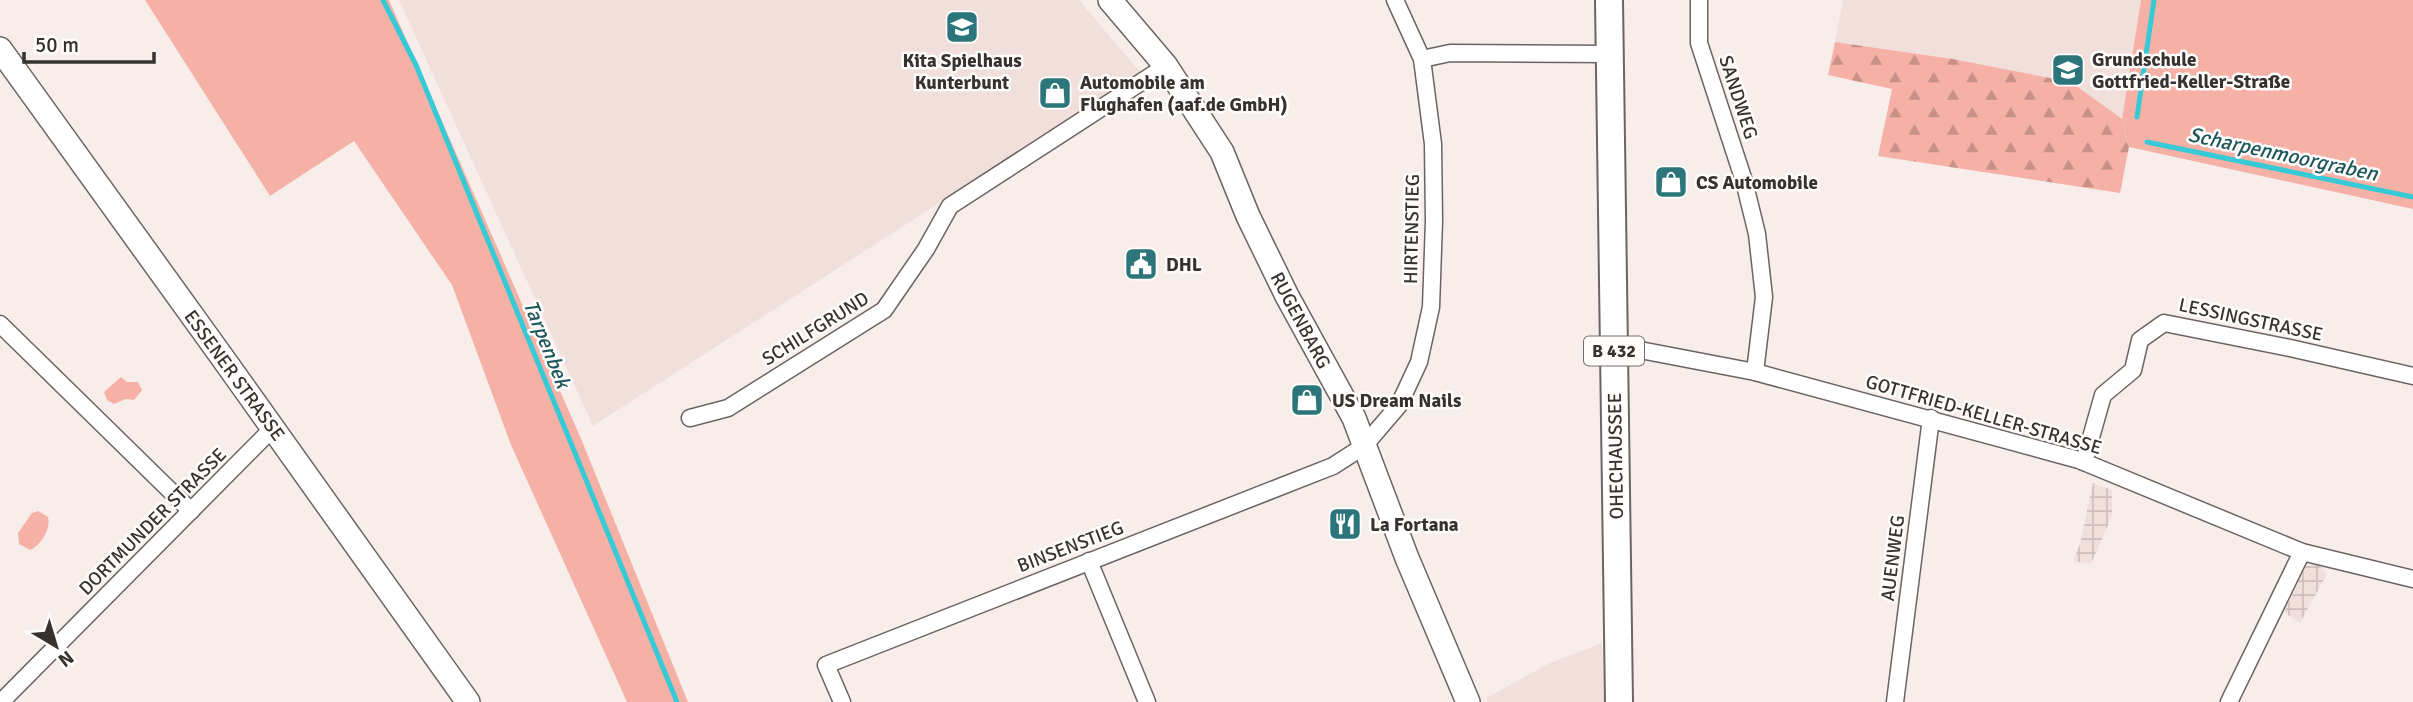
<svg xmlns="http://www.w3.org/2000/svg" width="2413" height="702" viewBox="0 0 2413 702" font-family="Signika,sans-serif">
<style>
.built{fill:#f1dfdc}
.industrial{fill:url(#industrial-grid)}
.green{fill:#f6b1a6}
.forest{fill:url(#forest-firs)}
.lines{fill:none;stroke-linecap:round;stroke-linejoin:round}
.stream{stroke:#35cad5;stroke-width:5}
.street-casing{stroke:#6b6462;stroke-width:19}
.secondary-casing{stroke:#6b6462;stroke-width:26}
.primary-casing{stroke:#6b6462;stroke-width:30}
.street{stroke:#fff;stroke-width:16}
.secondary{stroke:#fff;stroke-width:23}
.primary{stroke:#fff;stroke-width:26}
.labels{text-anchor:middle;stroke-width:5;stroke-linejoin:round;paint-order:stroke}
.shield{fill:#fffdfc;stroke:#726f6e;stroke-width:2}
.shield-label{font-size:18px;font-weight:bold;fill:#353231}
.poi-label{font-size:19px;font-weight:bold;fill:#353231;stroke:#fffdfc;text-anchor:start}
.street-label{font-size:19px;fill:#353231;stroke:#fffdfc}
.water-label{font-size:21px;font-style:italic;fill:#1c575c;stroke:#fffdfc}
</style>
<defs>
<pattern id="industrial-grid" width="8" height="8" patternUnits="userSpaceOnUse" patternTransform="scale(1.75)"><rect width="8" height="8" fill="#f1dfdc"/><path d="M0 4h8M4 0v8" fill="none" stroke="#cfc0bd"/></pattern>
<pattern id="forest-firs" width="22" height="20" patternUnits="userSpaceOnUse" patternTransform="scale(1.75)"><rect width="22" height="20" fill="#f6b1a6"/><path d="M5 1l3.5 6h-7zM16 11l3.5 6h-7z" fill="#c89188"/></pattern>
</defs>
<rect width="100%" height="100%" fill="#f7eeec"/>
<!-- built -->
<g class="built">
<path d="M399,0h680l62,73 -548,353z"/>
<path d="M1843,0h298l-19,119 -51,-37 -118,-23 -118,-17z"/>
<path d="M1602,643l2,59h-116l-2,-4 64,-35z"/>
</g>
<!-- industrial -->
<g class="industrial">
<path d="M2093,483l19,7v26l-21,48 -18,-3 7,-17z"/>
<path d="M2317,563l10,11 -27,49 -16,-11 22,-46z"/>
</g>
<!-- green -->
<g class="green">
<path d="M145,0h244l193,441 106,261h-61l-116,-257 -59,-160 -98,-144 -84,55z"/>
<path d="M2141,0h272v209l-284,-62 -7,-28z"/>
<path d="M121,377l6,5h11l4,8 -8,10 -8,-1 -12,5 -7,-4 -3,-8z"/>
<path d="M38,511l10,6c3,12 -7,28 -18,33l-11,-6 -1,-11 14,-20z"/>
</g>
<!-- forest -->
<path class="forest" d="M1835,42l118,17 118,23 51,37 7,28 -9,46 -242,-37 14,-67 -64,-14z"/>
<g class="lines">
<!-- stream -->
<g class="stream">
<path d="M383,0l33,65 261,637"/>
<path d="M2137,117l17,-117"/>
<path d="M2147,142l266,55"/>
</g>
<defs>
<g id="street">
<path d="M1699,0v43l45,138 13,53 7,63 -9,75"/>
<path d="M1422,59l28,-6 160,1"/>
<path d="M0,324l191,187"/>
<path d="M1614,345l141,27 324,88 223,92 111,27"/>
<path d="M690,418l38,-10 156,-98 42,-61 24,-43 216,-140"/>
<path d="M2084,462l19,-67 30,-25 7,-30 24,-17 126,25 123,28"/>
<path d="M1089,561l58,141"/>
<path d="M1,702l272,-274"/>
<path d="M842,702l-16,-37 507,-199 31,-20 35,-41 20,-43 12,-55 3,-86 -1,-77 -11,-85 -27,-59"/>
<path d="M1895,702l36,-284"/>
<path d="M2229,702l73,-150"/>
</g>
<g id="secondary">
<path d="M1110,0l56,66 56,86 26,64 39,80 67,122 53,140 61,144"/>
<path d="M0,49l222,308 246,345"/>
</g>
<path id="primary" d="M1609,0l10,702"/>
</defs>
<!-- street casing -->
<use href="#street" class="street-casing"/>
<!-- secondary casing -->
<use href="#secondary" class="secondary-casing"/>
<!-- primary casing -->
<use href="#primary" class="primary-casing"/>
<!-- street -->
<use href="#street" class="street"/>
<!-- secondary -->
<use href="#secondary" class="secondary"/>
<!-- primary -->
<use href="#primary" class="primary"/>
</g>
<!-- icons -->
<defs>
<symbol id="school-square" viewBox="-11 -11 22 22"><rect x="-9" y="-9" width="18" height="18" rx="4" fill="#2b757b" stroke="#fffdfc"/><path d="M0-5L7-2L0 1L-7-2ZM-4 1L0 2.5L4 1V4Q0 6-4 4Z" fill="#fff"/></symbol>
<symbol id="shop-square" viewBox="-11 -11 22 22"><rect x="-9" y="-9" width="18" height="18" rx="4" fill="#2b757b" stroke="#fffdfc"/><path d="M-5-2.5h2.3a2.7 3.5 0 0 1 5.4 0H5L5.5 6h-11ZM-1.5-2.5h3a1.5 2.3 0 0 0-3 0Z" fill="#fff"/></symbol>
<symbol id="civic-square" viewBox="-11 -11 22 22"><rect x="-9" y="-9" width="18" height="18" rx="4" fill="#2b757b" stroke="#fffdfc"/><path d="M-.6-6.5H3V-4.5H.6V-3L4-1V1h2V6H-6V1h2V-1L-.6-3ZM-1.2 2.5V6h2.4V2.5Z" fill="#fff"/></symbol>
<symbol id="restaurant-square" viewBox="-11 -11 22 22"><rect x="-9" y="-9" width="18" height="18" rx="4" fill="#2b757b" stroke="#fffdfc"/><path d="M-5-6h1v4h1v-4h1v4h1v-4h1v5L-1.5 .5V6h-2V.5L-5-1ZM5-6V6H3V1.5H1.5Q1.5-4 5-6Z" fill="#fff"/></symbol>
</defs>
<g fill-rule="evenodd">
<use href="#school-square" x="943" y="8" width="38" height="38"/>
<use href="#school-square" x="2049" y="51" width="38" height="38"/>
<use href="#shop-square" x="1036" y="74" width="38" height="38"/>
<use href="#shop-square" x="1652" y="163" width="38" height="38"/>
<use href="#civic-square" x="1122" y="245" width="38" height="38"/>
<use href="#shop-square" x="1288" y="381" width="38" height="38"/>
<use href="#restaurant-square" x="1326" y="505" width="38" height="38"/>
</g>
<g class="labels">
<!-- shield labels -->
<rect class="shield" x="1584" y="336.5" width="60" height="29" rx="5"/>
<g class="shield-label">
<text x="1614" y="357">B 432</text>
</g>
<!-- poi labels -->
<g class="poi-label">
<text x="2092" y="66">Grundschule<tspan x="2092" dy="22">Gottfried-Keller-Straße</tspan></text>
<text x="962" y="67" text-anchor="middle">Kita Spielhaus<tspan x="962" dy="22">Kunterbunt</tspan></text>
<text x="1080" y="89">Automobile am<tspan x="1080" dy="22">Flughafen (aaf.de GmbH)</tspan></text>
<text x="1696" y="189">CS Automobile</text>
<text x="1166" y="271">DHL</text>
<text x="1332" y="407">US Dream Nails</text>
<text x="1370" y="531">La Fortana</text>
</g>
<!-- street labels -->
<g class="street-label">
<text transform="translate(1739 97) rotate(72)" y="7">SANDWEG</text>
<text transform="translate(1411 229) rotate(-89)" y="7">HIRTENSTIEG</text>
<text transform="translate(2251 319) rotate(12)" y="7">LESSINGSTRASSE</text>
<text transform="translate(1301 320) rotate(62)" y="7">RUGENBARG</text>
<text transform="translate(815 328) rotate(-32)" y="7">SCHILFGRUND</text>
<text transform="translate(235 375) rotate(54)" y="7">ESSENER STRASSE</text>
<text transform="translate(1984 414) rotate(16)" y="7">GOTTFRIED-KELLER-STRASSE</text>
<text transform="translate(1615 456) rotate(-91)" y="7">OHECHAUSSEE</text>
<text transform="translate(152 521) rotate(-45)" y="7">DORTMUNDER STRASSE</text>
<text transform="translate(1070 546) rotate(-21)" y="7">BINSENSTIEG</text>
<text transform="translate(1892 558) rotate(-83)" y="7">AUENWEG</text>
</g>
<!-- water labels -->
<g class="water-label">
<text transform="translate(2283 154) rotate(12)" y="7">Scharpenmoorgraben</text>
<text transform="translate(547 344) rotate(68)" y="7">Tarpenbek</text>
</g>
</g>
<!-- north arrow -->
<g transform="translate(56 646) rotate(142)" stroke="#fffdfc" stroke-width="5" paint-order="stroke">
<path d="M0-5L12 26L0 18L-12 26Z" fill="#353231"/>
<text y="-10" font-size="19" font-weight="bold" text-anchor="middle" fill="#353231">N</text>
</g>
<!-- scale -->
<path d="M24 52v10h130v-10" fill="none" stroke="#353231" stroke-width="3.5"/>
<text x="35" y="52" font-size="21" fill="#353231" stroke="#fffdfc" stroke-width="5" paint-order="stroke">50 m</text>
</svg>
